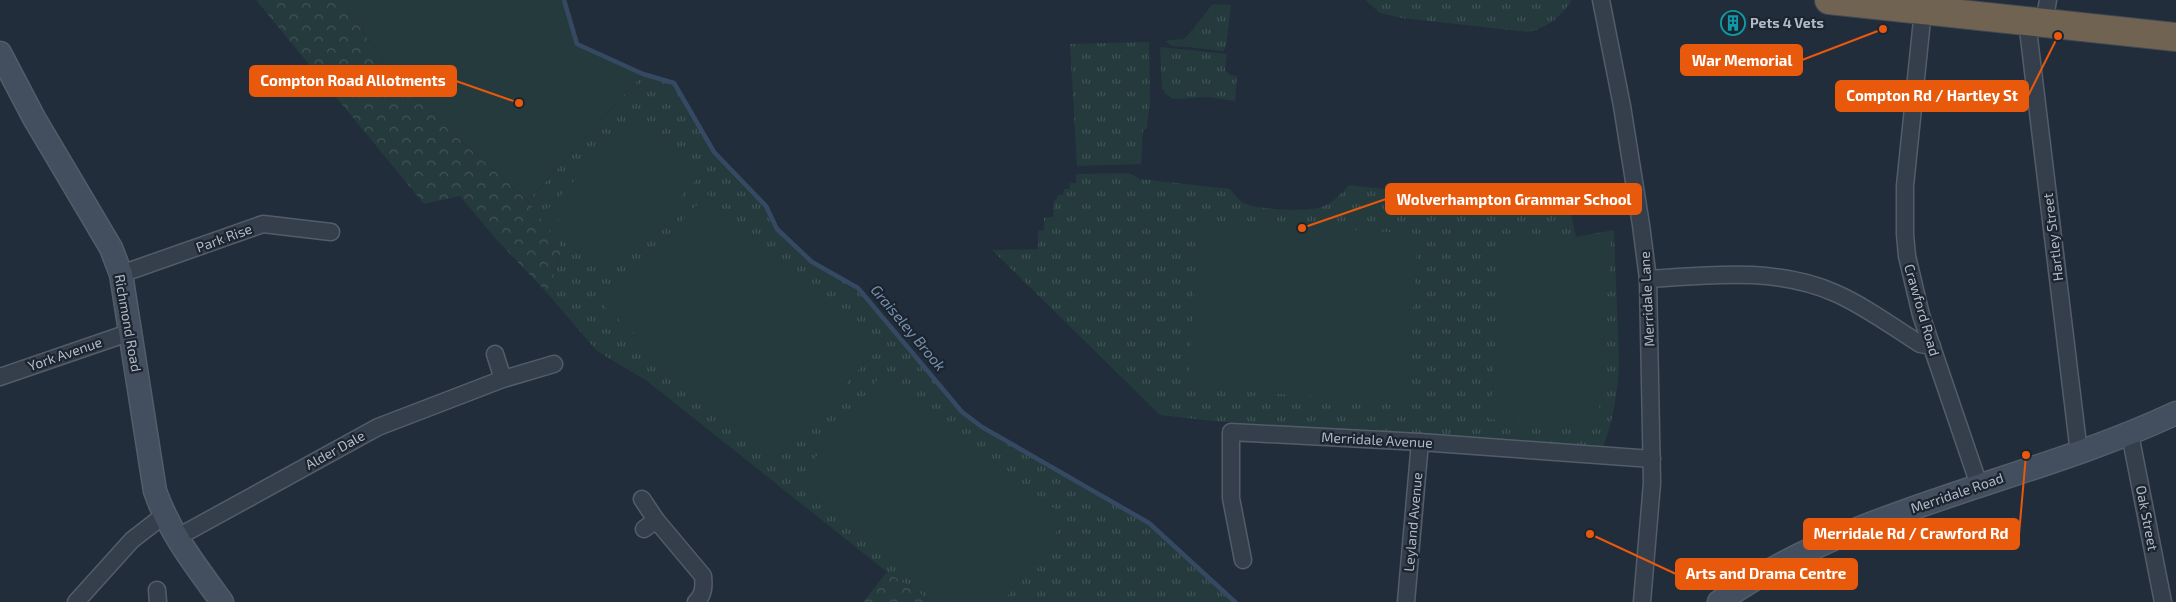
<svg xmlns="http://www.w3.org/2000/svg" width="2176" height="602" viewBox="0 0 2176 602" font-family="'Exo 2',sans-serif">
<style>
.grass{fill:url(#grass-tufts)}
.forest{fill:url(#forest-crowns)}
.garden{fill:#243a3c}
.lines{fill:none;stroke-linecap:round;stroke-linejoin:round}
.stream{stroke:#354a62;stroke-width:4.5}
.street-casing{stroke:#535d69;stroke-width:19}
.secondary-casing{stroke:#535d69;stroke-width:25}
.highway-casing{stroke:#404a55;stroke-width:30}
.street{stroke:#353f4b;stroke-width:16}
.secondary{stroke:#434f5e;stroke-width:22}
.highway{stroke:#716352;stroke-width:28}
.labels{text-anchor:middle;stroke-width:4.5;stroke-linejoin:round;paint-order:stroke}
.poi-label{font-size:14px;font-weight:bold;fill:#b0bac7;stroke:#1b242f;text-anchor:start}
.street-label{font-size:14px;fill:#b0bac7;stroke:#1b242f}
.water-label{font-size:15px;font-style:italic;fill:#7892af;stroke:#1b242f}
.leader{fill:none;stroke:#e8590c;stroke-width:2}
.callout-dot{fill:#e8590c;stroke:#1b242f;stroke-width:2}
.callout{fill:#e8590c;stroke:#e8590c;stroke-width:2}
.callout-label{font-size:15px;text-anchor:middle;font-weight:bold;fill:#fff}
</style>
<defs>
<pattern id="grass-tufts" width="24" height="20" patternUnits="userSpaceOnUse" patternTransform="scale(1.25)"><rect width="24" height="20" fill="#243a3c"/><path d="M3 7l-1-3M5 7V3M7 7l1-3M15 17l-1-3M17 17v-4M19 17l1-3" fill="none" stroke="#415457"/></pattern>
<pattern id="forest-crowns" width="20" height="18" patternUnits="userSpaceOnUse" patternTransform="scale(1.25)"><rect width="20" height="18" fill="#243a3c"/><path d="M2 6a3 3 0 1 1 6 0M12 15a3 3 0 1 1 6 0" fill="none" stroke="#415457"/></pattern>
</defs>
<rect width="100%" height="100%" fill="#222d3b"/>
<!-- grass -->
<g class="grass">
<path d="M1365,0h204l3,1c-14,17 -22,25 -43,31l-127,-14 -22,-5z"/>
<path d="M1213,4l18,1 -5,42 -3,4 -27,-3 -3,-19z"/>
<path d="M1149,42l1,58 -3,28 -4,3 -2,33 -64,2 -7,-122z"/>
<path d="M1160,47l67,7 -2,16 5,5 7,1 -2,25 -27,-4 -35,2 -7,-5 -4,-6z"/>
<path d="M643,74l31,9 40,69 52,54 11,23 35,33 46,26 104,124 20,15 167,96 86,79h-302l-46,-30 -240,-191 -50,-30 -49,-57 14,-45 -34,-48z"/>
<path d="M1129,173l11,6 90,10c4,5 8,11 14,14 14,7 62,9 77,4 12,-4 20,-13 28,-22l110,12 5,-3 106,16 6,27 38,-7 5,132c-1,27 -6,63 -17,87l-389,-28 -53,-6 -168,-165 46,-1v-18l6,-1v-12l9,-1 1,-17 3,-1v-4h6l1,-6h6v-6h6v-9z"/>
</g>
<!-- forest -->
<g class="forest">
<path d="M256,0h85l50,72 60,60 77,69 34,48 -14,45 -53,-56 -35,-42 -36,8z"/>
<path d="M887,572l46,30h-70z"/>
</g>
<!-- garden -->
<g class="garden">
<path d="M341,0h223l13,44 66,30 -115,127 -77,-69 -60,-60z"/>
<path d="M1193,29l3,19 -24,-2 -6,-4 2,-2 16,-1z"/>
<path d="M634,117l64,61 -86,92 -65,-60z"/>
<path d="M707,194l170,156 -103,112 -170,-156z"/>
<path d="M1199,220l219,14 -11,168 -219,-14z"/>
<path d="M1503,234l108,7 -13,185 -108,-7z"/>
<path d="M881,375l186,143 -64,84h-51l-155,-121z"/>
</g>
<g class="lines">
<!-- stream -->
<path class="stream" d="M564,0l13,44 66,30 31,9 40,69 52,54 11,23 35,33 46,26 104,124 20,15 167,96 86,79"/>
<defs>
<g id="street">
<path d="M1601,0l21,106 19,119 7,54 4,204 -10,119"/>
<path d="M1923,10l-18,176v48l2,22 14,59 58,170"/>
<path d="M2027,21l52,432"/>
<path d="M2044,23l4,-23"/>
<path d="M121,274l142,-50 68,8"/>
<path d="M1648,279c63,-4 128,-12 187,14 30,13 58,34 85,51l12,2"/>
<path d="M495,354l8,25"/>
<path d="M0,377l131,-45"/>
<path d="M2130,434l33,168"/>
<path d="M642,499l14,21 47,56c1,10 1,19 -7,26"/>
<path d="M644,529l12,-9"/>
<path d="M176,538l202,-111 125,-48 51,-15"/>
<path d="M1243,560l-12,-62v-66l189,10 232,17"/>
<path d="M157,590l1,12"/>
<path d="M76,602l56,-62 31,-24"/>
<path d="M1406,602l14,-160"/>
</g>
<g id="secondary">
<path d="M0,53l34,65 77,130 10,26 34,217c15,43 41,75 67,111"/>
<path d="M1719,602c137,-96 308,-119 457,-189"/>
</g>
<path id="highway" d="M1829,0l347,37"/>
</defs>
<!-- street casing -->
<use href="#street" class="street-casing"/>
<!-- secondary casing -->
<use href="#secondary" class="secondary-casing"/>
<!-- highway casing -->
<use href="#highway" class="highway-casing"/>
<!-- street -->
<use href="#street" class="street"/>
<!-- secondary -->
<use href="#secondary" class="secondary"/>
<!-- highway -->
<use href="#highway" class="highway"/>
</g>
<!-- icons -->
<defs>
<symbol id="building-ring" viewBox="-11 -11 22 22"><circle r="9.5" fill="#1b242f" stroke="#0f9aa8" stroke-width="1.5"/><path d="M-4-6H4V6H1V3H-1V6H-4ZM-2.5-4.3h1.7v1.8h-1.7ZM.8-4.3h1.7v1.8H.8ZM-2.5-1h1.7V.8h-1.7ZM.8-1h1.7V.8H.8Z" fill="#0f9aa8"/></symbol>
</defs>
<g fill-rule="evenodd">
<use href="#building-ring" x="1719" y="9" width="28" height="28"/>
</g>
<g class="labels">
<!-- poi labels -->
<g class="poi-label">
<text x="1750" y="28">Pets 4 Vets</text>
</g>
<!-- street labels -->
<g class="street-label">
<text transform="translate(2053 237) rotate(-97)" y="5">Hartley Street</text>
<text transform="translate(224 238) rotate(-20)" y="5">Park Rise</text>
<text transform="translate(1647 299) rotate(-93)" y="5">Merridale Lane</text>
<text transform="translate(1922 310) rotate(74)" y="5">Crawford Road</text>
<text transform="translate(128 323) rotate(80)" y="5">Richmond Road</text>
<text transform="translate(65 354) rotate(-19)" y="5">York Avenue</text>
<text transform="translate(1377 440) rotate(3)" y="5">Merridale Avenue</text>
<text transform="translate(335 450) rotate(-29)" y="5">Alder Dale</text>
<text transform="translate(1957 493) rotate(-19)" y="5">Merridale Road</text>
<text transform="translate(2147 518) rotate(79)" y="5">Oak Street</text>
<text transform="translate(1413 522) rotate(-85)" y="5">Leyland Avenue</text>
</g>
<!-- water labels -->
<g class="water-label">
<text transform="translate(908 328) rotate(50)" y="5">Graiseley Brook</text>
</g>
</g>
<!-- callouts -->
<path class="leader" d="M1883 29L1802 60M519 103L456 81M2058 36L2028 96M1302 228L1386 199M2026 455L2019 534M1590 534L1676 574"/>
<g class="callout-dot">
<circle cx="1883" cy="29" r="5"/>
<circle cx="519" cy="103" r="5"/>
<circle cx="2058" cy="36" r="5"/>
<circle cx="1302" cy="228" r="5"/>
<circle cx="2026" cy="455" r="5"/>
<circle cx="1590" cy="534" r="5"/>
</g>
<g class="callout">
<rect x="1681" y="45" width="121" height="30" rx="5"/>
<rect x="250" y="66" width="206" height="30" rx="5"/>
<rect x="1836" y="81" width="192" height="30" rx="5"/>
<rect x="1386" y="184" width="255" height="30" rx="5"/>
<rect x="1804" y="519" width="215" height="30" rx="5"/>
<rect x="1676" y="559" width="181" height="30" rx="5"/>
</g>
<g class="callout-label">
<text x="1742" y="66">War Memorial</text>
<text x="353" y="86">Compton Road Allotments</text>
<text x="1932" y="101">Compton Rd / Hartley St</text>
<text x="1514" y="205">Wolverhampton Grammar School</text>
<text x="1911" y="539">Merridale Rd / Crawford Rd</text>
<text x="1766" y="579">Arts and Drama Centre</text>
</g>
</svg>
